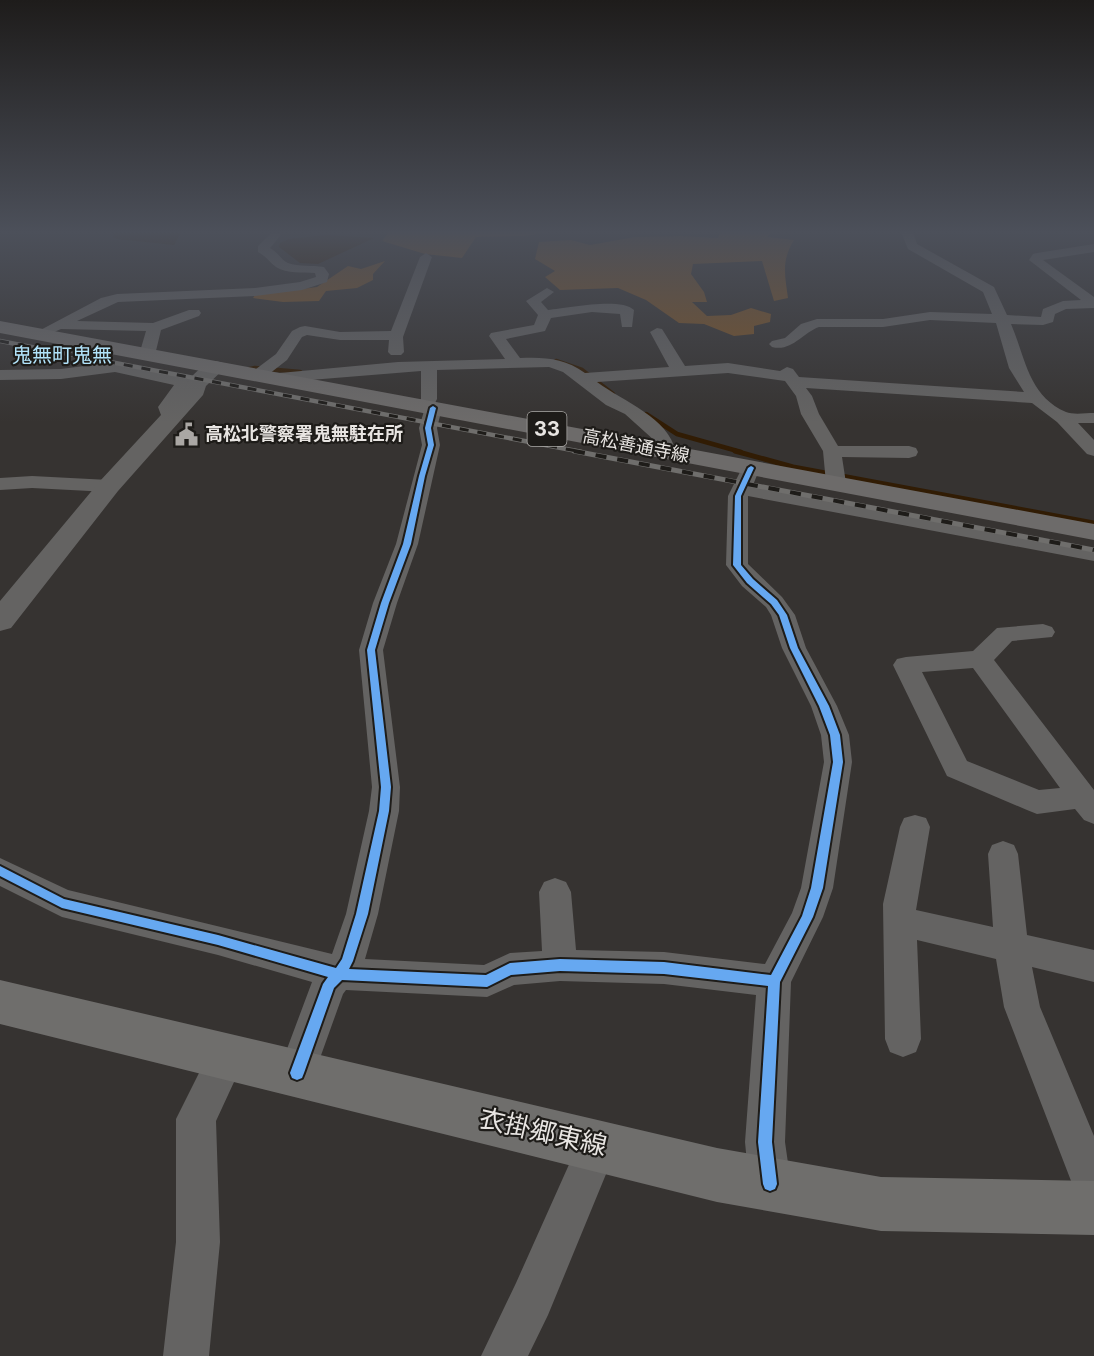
<svg xmlns="http://www.w3.org/2000/svg" width="1094" height="1356" viewBox="0 0 1094 1356" font-family="Inter,'Noto Sans JP',sans-serif">
<style>
.forest{fill:#7c5325}
.water{fill:#311c04}
.lines{fill:none;stroke-linecap:round;stroke-linejoin:round}
.stream-far1{stroke:#311c04;stroke-width:4.5}
.stream{stroke:#311c04;stroke-width:5}
.minor{fill:#646362;fill-rule:evenodd}
.tertiary{fill:#646362;fill-rule:evenodd}
.secondary{fill:#6f6e6c;fill-rule:evenodd}
.primary{fill:#6d6b6a;fill-rule:evenodd}
.rail-far1-casing{stroke:#6f6e6c;stroke-width:4.5}
.rail-casing{stroke:#6f6e6c;stroke-width:5}
.rail-far1{stroke:#1e1c19;stroke-width:3;stroke-dasharray:9;stroke-linecap:butt}
.rail{stroke:#1e1c19;stroke-width:4;stroke-dasharray:11;stroke-linecap:butt}
.cycleway-casing{stroke:#1e1c19;stroke-width:4}
.cycleway{fill:#66a8f1;fill-rule:evenodd}
.labels{text-anchor:middle;stroke-width:4.5;stroke-linejoin:round;paint-order:stroke}
.far-poi-label{font-size:18px;font-weight:bold;fill:#e8e5e2;stroke:#1e1c19;text-anchor:start}
.far-street-label{font-size:18px;fill:#e8e5e2;stroke:#1e1c19}
.far-quarter-label{font-size:20px;fill:#b2e4fb;stroke:#1e1c19}
.shield{fill:#1e1c19;stroke:#aba9a6;stroke-width:1.5}
.shield-label{font-size:20px;font-weight:bold;fill:#e8e5e2}
.near-street-label{font-size:26px;fill:#e8e5e2;stroke:#1e1c19}
</style>
<rect width="100%" height="100%" fill="#363331"/>
<!-- forest -->
<g class="forest">
<path d="M389,232h161l-26,4 -48,1 -14,21 -37,-4 -43,-13z"/>
<path d="M720,232h52l-5,5 27,3c-13,21 -9,35 -6,58l-14,3 -12,-40 -69,3 -2,10 13,18 3,10h-15l15,14 24,-1 20,-7 20,6 -1,8 -16,4v8l-20,2 -30,-12 -25,-1 -33,-23 -28,-12 -58,2 -15,-13 10,-6 -20,-12 4,-17 32,-2 19,5 45,-8 45,-1 38,2z"/>
<path d="M385,261l-12,13v6l-16,8 -31,3 -7,10 -36,1 -30,-4 2,-3 62,-8 31,-21 13,3z"/>
</g>
<!-- water -->
<g class="water">
<path d="M114,232h65l1,2 -6,11 -57,-6 -4,-2z"/>
<path d="M326,235l48,3 -56,26 -18,-1 -21,-16 1,-4 9,-4z"/>
</g>
<g class="lines">
<!-- stream-far1 -->
<g class="stream-far1">
<path d="M556,361l26,9 31,24"/>
<path d="M245,370l10,-2 45,4"/>
<path d="M646,414l31,20 64,18"/>
</g>
<!-- stream -->
<path class="stream" d="M735,451l58,16 301,56"/>
<!-- minor -->
<g class="minor">
<path d="M901,232h12l4,12 77,43 13,28 34,2 2,-8 20,-8 18,-1 -52,-40 4,-6 4,-1 57,-9v8l-51,8 51,37v11l-28,1 -11,5 -2,8 -10,3 -32,-1c14,32 17,72 55,88 7,3 20,1 28,1v10h-16l16,17v16l-7,-2 -30,-32 -25,-19 -226,-15 6,8 7,18 19,32h71l7,2 2,4 -2,4 -7,2 -67,-1 4,26 -3,4h-14l-3,-4 -3,-32 -22,-37 -5,-18 -11,-15 -57,-8 -131,9c27,20 71,35 79,70l-2,4h-14l-5,-15 -30,-27 -19,-9 -43,-33 -14,-5 -112,3v29l-2,4 7,5 -5,20 3,17 -22,99 -21,59 -14,47 17,137 -1,24 -21,103 -13,45 119,6 26,-12 32,-2 -3,-59 5,-10 11,-4 11,4 5,10 5,58 88,2 101,12 27,-51 9,-25 23,-126 -3,-27 -10,-29 -29,-58 -11,-33 -5,-8 -24,-21 -16,-21 2,-69 16,-32h14l2,4 -7,17 341,64v12l-346,-65v68l34,33 13,18 11,33 31,58 12,29 3,27 -19,126 -10,29 -32,65 -6,160 6,42 -6,15 -15,6 -15,-6 -6,-15 -4,-42 11,-147 -92,-11 -104,-3 -46,4 -27,12 -141,-7 -3,4 -33,92 -13,6 -13,-6 -6,-13 34,-91 -94,-27 -156,-38 -62,-31v-28l68,32 264,64 14,-40 23,-103 3,-24 -13,-137 14,-47 23,-59 26,-99 -3,-17 5,-17 -8,-5 5,-7v-28l-148,12 -6,-2 -1,-4 -8,3 -6,-2 -2,-3 2,-3 24,-18 16,-23 8,-4 5,-1 35,6 51,-1 29,-74 6,-4 6,4 -29,80 1,15 -3,3h-10l-3,-3 1,-12h-49l-33,-5 -5,2 -15,23 -18,14 129,-12 107,-3 -16,-23 2,-3 43,-8 4,-10 -12,-14 21,-13 7,4 -13,10 7,8c19,-2 73,-13 86,0l-2,17h-10l-2,-13 -28,-2 -41,6 -6,13 -39,8 14,19c25,-1 44,0 65,15l84,-6 -19,-35 7,-4 5,1 23,37 43,-3 52,8 7,-4 6,2 6,8 225,15 -15,-24 -13,-45 -66,-3 -47,7h-64c-17,6 -27,25 -47,20l-3,-3 3,-3 13,-3 16,-14 16,-5h66l47,-7 62,2 -9,-22 -75,-43z"/>
<path d="M271,233h8l2,2 -11,13c8,4 12,13 18,15 11,4 24,2 36,4l5,7 -2,8 -25,8 -47,6 -137,6 -41,19 76,2 36,-13h10l2,3 -2,3 -38,14 -6,25 -8,5 -8,-5 7,-24 -85,-2 -23,10 -7,-4 70,-37 16,-4 138,-6 45,-6 16,-5 -1,-4c-12,-1 -28,1 -39,-6 -7,-5 -10,-11 -18,-15v-6z"/>
<path d="M115,362l75,17 2,3 -16,25 3,12 -3,4h-12l-6,-16 16,-22 -59,-13 -54,7 -61,1v-10l61,-1z"/>
<path d="M32,476l77,4 7,2 3,4 -3,4 -7,2 -77,-4 -32,2v-12z"/>
<path d="M1043,624l9,3 3,5 -3,5 -40,4 -18,19 100,130v34l-10,-4 -9,-11 -38,5 -10,-4 -80,-34 -54,-111 4,-6 9,-2 67,-6 24,-23zM973,668l87,120 -21,2 -72,-29 -45,-89z"/>
<path d="M915,815l11,3 4,9 -14,83 77,17 -5,-73 4,-9 11,-4 11,4 4,9 9,81 67,15v32l-62,-15 8,40 54,129v71l-15,-6 -6,-15 -69,-179 -8,-48 -79,-19 4,99 -5,13 -13,5 -13,-5 -5,-13 -2,-135 17,-77 4,-9z"/>
<path d="M227,1037l13,6 6,13 -30,65 4,121 -11,114h-46l13,-114v-123l38,-76z"/>
<path d="M598,1125l14,6 6,14 -70,170 -20,41h-47l35,-73 68,-152z"/>
</g>
<!-- tertiary -->
<path class="tertiary" d="M216,361l7,2 3,4 -20,19 -3,9 -85,96 -107,137 -11,3v-30l100,-120 85,-92c3,-13 19,-25 31,-28z"/>
<!-- secondary -->
<path class="secondary" d="M0,980l717,168 164,29 213,4v54l-213,-4 -164,-29 -717,-178z"/>
<!-- primary -->
<path class="primary" d="M0,321l1094,203v16l-1094,-207z"/>
<defs>
<path id="rail-far1" d="M0,341l582,111"/>
<path id="rail" d="M574,451l520,99"/>
</defs>
<!-- rail-far1 casing -->
<use href="#rail-far1" class="rail-far1-casing"/>
<!-- rail casing -->
<use href="#rail" class="rail-casing"/>
<!-- rail-far1 -->
<use href="#rail-far1" class="rail-far1"/>
<!-- rail -->
<use href="#rail" class="rail"/>
<defs>
<path id="cycleway" d="M433,406l3,2 -5,20 3,17 -9,31 -14,68 -22,59 -14,47 16,137 -2,24 -21,103 -15,47 -4,8 137,6 24,-12 50,-4 104,3 107,13 31,-59 9,-28 22,-126 -3,-27 -11,-29 -29,-58 -11,-33 -8,-11 -24,-21 -14,-18 2,-69 13,-28 3,-2 2,1 1,1 -13,28v69l12,14 24,21 10,15 11,33 31,58 11,29 3,27 -20,126 -10,29 -33,65 -8,160 5,42 -2,5 -5,2 -5,-2 -2,-5 -5,-42 10,-156 -104,-12 -104,-3 -49,4 -24,12 -145,-7 -8,8 -30,85 -2,5 -5,2 -5,-2 -2,-5 33,-89 5,-7 -110,-32 -156,-37 -62,-32v-10l64,33 154,36 118,33 6,-9 14,-45 23,-103 2,-24 -14,-137 14,-47 22,-59 16,-68 9,-31 -3,-17 5,-20z"/>
</defs>
<!-- cycleway casing -->
<use href="#cycleway" class="cycleway-casing"/>
<!-- cycleway -->
<use href="#cycleway" class="cycleway"/>
</g>
<!-- sky -->
<linearGradient id="sky" x2="0" y2="1"><stop stop-color="#1e1c1b"/><stop offset="0.55" stop-color="#4c505a"/><stop offset="1" stop-color="#4c505a" stop-opacity="0"/></linearGradient>
<rect width="1094" height="422" fill="url(#sky)"/>
<!-- icons -->
<defs>
<symbol id="civic-bare" viewBox="-9 -9 18 18"><path d="M-.6-6.5H3V-4.5H.6V-3L4-1V1h2V6H-6V1h2V-1L-.6-3ZM-1.2 2.5V6h2.4V2.5Z" fill="#aaa7a4" stroke="#1e1c19" stroke-width="2.5" paint-order="stroke"/></symbol>
</defs>
<g fill-rule="evenodd">
<use href="#civic-bare" x="170" y="418" width="33" height="33"/>
</g>
<g class="labels">
<!-- far-poi labels -->
<g class="far-poi-label">
<text x="205" y="440">高松北警察署鬼無駐在所</text>
</g>
<!-- far-street labels -->
<g class="far-street-label">
<text transform="translate(636 446) rotate(11)" y="6">高松善通寺線</text>
</g>
<!-- far-quarter labels -->
<g class="far-quarter-label">
<text x="62" y="362">鬼無町鬼無</text>
</g>
<!-- shield labels -->
<rect class="shield" x="527.5" y="412" width="39" height="34" rx="4.5"/>
<g class="shield-label">
<text x="547" y="436">33</text>
</g>
<!-- near-street labels -->
<g class="near-street-label">
<text transform="translate(543 1132) rotate(13)" y="9">衣掛郷東線</text>
</g>
</g>
</svg>
